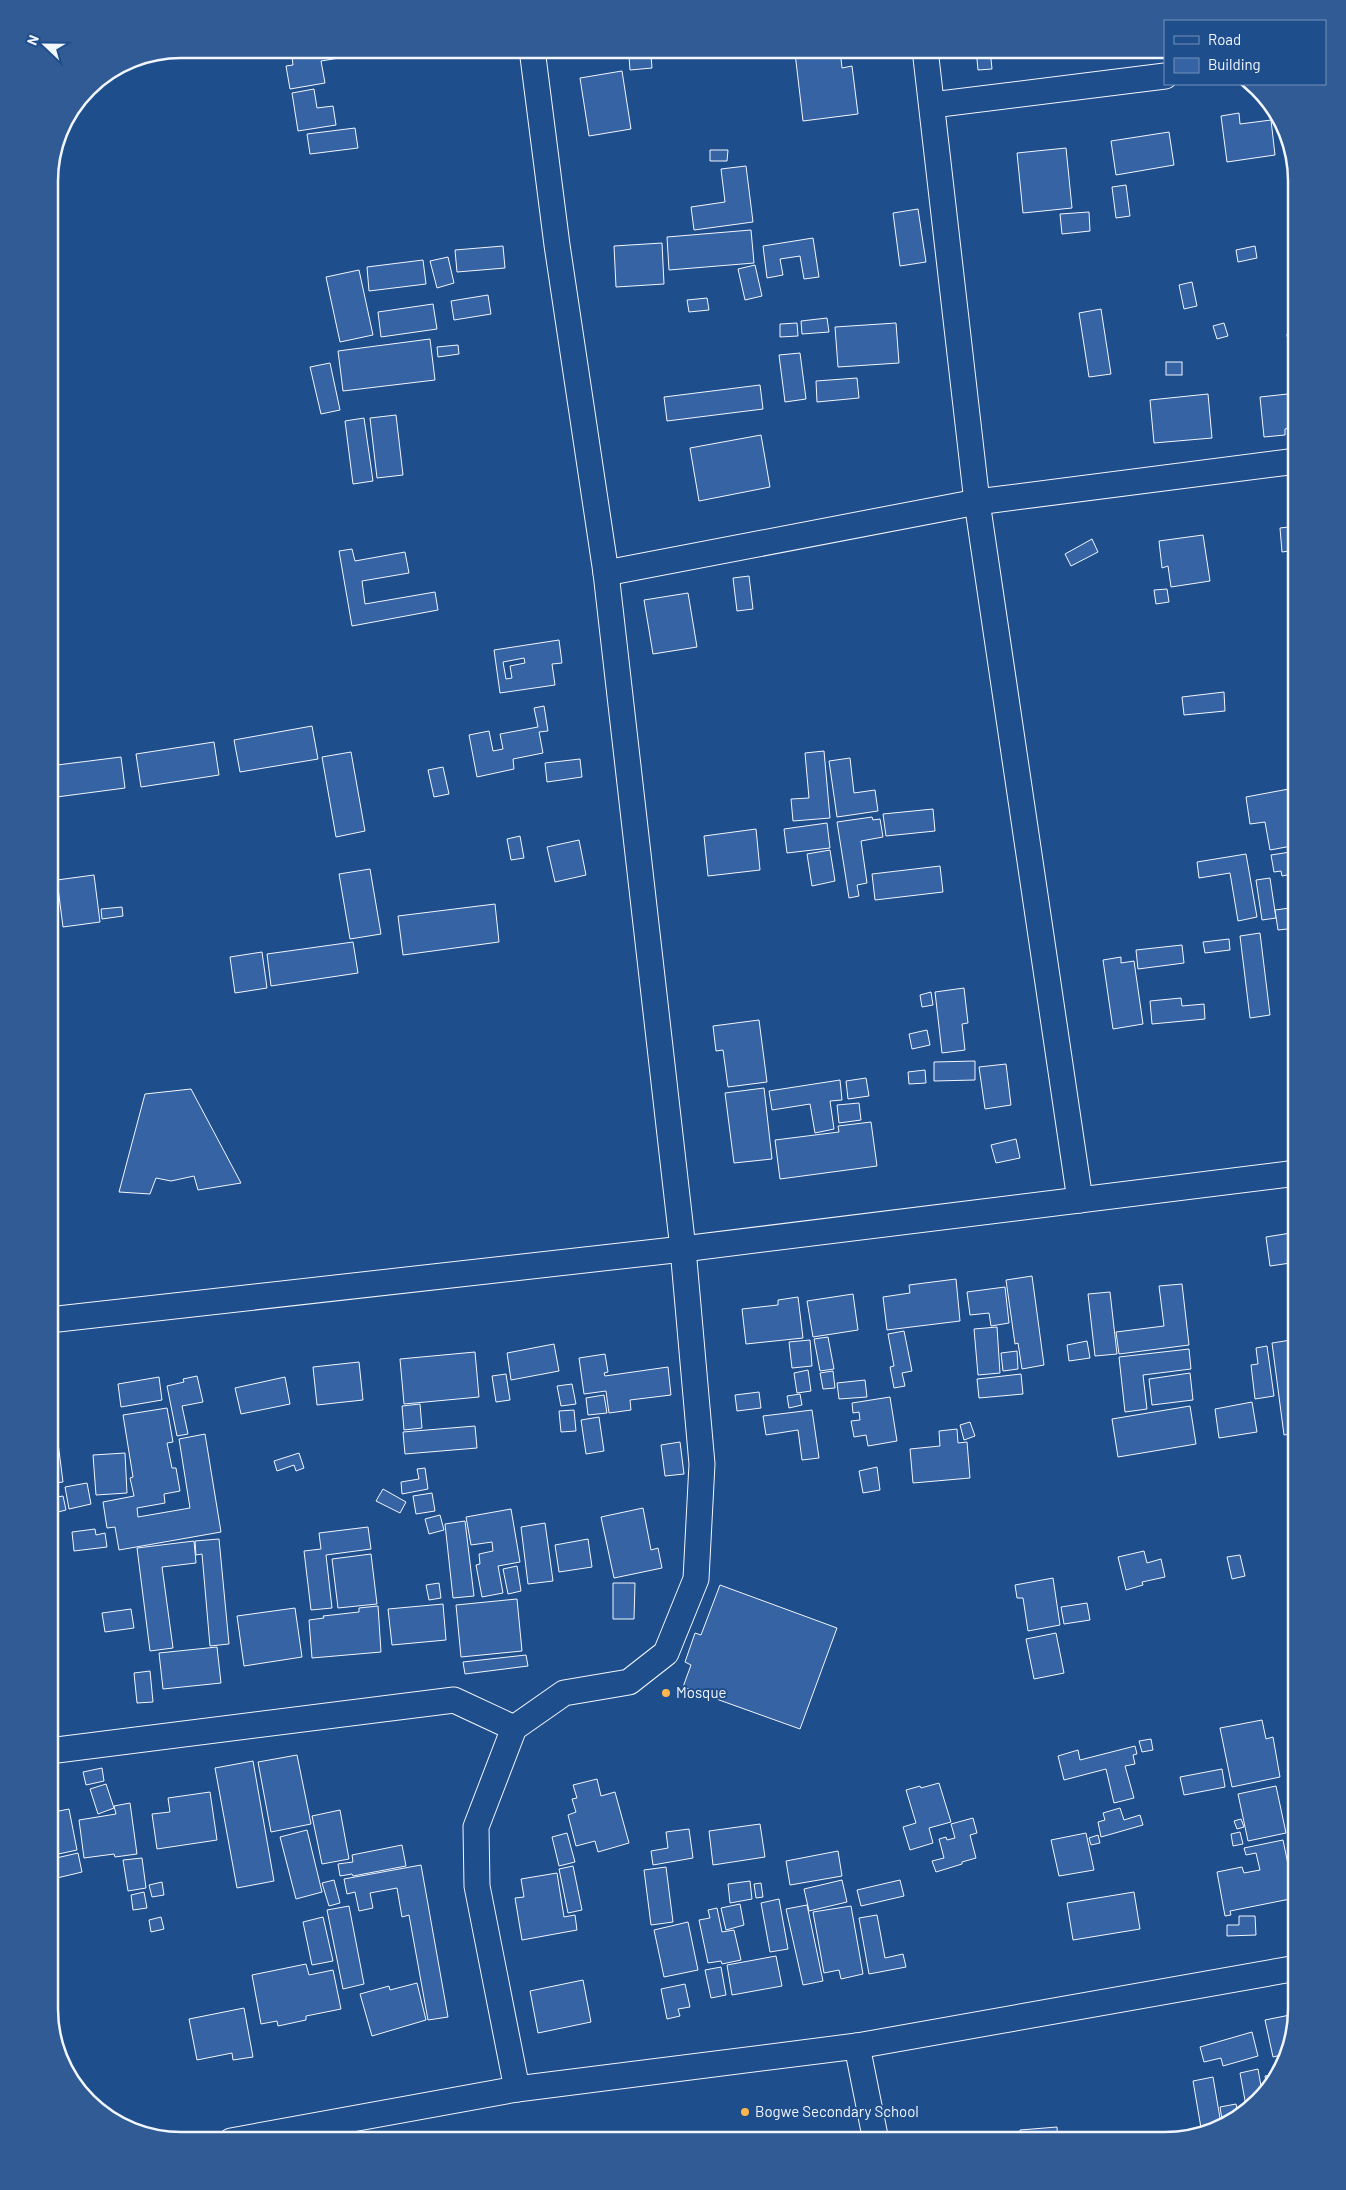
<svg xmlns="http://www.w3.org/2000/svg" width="1346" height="2190" viewBox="0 0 1346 2190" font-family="Barlow,sans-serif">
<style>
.building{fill:#3563a3;stroke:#f2f6ff;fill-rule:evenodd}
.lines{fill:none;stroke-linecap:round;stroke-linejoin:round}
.street-casing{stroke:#f2f6ff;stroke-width:27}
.street{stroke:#1f4e8c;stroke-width:25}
.poi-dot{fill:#ffb74d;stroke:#1f4e8c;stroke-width:2}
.labels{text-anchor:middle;stroke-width:4;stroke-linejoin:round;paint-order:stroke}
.poi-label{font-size:15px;fill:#f2f6ff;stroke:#1f4e8c;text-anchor:start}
.rim{fill:none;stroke:#f2f6ff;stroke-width:2.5}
</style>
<rect width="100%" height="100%" fill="#1f4e8c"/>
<!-- building -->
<g class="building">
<path d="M291,49h52l2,8 -24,4 4,22 -35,6 -4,-23 7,-1z"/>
<path d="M829,49h11l2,19 10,-2 6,48 -55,7 -8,-68z"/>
<path d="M976,49h14l2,20 -14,1z"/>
<path d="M651,55l1,13 -22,2 -1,-13z"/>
<path d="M622,71l9,58 -42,7 -9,-58z"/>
<path d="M314,89l3,19 16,-2 3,19 -38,6 -6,-38z"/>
<path d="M1239,113l1,11 31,-4 4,35 -48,7 -6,-46z"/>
<path d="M355,128l3,20 -48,6 -3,-20z"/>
<path d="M1169,132l5,33 -58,10 -5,-34z"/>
<path d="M1066,148l6,60 -49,5 -6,-60z"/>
<path d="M710,150h18l-1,11h-17z"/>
<path d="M746,166l7,56 -59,8 -3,-23 34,-5 -4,-33z"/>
<path d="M1126,185l4,31 -14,2 -4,-31z"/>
<path d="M918,209l8,53 -26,4 -7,-53z"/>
<path d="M1089,212l1,19 -28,3 -2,-20z"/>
<path d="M751,230l3,33 -85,7 -2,-33z"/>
<path d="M813,238l6,39 -15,2 -4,-23 -20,3 3,16 -16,3 -4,-32z"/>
<path d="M662,243l2,41 -48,3 -2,-41z"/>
<path d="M503,246l2,22 -48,4 -2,-22z"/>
<path d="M1255,246l2,12 -19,4 -2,-12z"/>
<path d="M448,257l6,26 -17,5 -7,-27z"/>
<path d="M423,260l3,24 -57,7 -2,-24z"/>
<path d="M755,265l7,31 -17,4 -7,-31z"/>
<path d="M359,270l14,65 -33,7 -14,-65z"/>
<path d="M1192,282l5,24 -13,3 -5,-24z"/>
<path d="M488,295l3,19 -37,6 -3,-19z"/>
<path d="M707,298l2,12 -20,2 -2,-12z"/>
<path d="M433,304l4,25 -56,8 -3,-25z"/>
<path d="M1101,309l10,65 -22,3 -10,-64z"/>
<path d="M827,318l2,14 -27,2 -1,-13z"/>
<path d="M797,323l1,13 -18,1v-13z"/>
<path d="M896,323l3,40 -61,4 -3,-40z"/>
<path d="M1224,323l4,13 -11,3 -4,-13z"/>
<path d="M1297,333v40l-5,1 -5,-40z"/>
<path d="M430,339l5,41 -92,11 -5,-40z"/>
<path d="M458,345l1,9 -21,3 -1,-10z"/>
<path d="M800,353l6,46 -21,3 -6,-47z"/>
<rect x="1166" y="362" width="16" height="13"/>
<path d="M330,363l10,47 -19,4 -11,-47z"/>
<path d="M857,378l2,20 -42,4 -1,-21z"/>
<path d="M760,385l3,24 -96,12 -3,-24z"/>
<path d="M1297,393v34l-12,2v6l-21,2 -4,-40z"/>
<path d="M1208,394l4,44 -58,5 -4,-43z"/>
<path d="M396,415l7,60 -26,3 -7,-60z"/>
<path d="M364,418l9,63 -20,3 -8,-63z"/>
<path d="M761,435l9,52 -71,14 -9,-53z"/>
<path d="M1297,526v24l-15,2 -2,-24z"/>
<path d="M1203,535l7,46 -39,6 -3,-21 -6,2 -3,-27z"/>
<path d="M1092,539l6,13 -27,14 -6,-12z"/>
<path d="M352,549l3,12 50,-9 4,21 -47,8 3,23 70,-12 3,18 -86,16 -13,-75z"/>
<path d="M749,576l4,33 -16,2 -4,-33z"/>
<path d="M1167,589l2,13 -13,2 -2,-14z"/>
<path d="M688,593l9,54 -44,7 -9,-54z"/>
<path d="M559,640l3,23 -10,1 3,21 -55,8 -6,-43zM524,658l1,5 -15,3 2,12 -6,1 -3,-17z"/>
<path d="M1224,692l1,19 -41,4 -2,-18z"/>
<path d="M544,706l4,25 -9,1 4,21 -30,6 1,10 -37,8 -8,-42 20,-4 4,20 10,-2 -3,-15 38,-7 -4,-19z"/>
<path d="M312,726l6,33 -78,13 -6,-32z"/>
<path d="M214,742l5,33 -78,12 -5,-33z"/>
<path d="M824,751l6,67 -37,3 -2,-22 18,-1 -4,-45z"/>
<path d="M351,752l14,79 -29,6 -14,-80z"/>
<path d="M121,757l4,31 -76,10v-32z"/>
<path d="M850,758l4,35 21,-3 3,21 -41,6 -8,-56z"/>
<path d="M580,759l2,18 -35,5 -2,-19z"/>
<path d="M443,767l6,27 -15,3 -6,-27z"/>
<path d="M1294,788l3,18v39l-27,5 -5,-28 -15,2 -4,-27z"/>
<path d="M933,809l2,22 -49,5 -3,-22z"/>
<path d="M872,817l1,3 7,-1 3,18 -22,4 6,42 -10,2 2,11 -10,2 -12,-76z"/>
<path d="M827,823l3,25 -43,5 -3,-24z"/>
<path d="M756,829l4,41 -52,6 -4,-40z"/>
<path d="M520,836l4,22 -13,2 -4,-21z"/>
<path d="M579,840l7,35 -31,7 -8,-35z"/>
<path d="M830,850l5,31 -23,5 -5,-32z"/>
<path d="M1297,851v22l-15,3 -1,-5 -7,1 -3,-17z"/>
<path d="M1246,854l11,63 -19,4 -8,-48 -31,5 -2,-16z"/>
<path d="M940,866l3,26 -68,8 -3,-26z"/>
<path d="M370,869l11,65 -31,5 -11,-65z"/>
<path d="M94,875l6,47 -37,5 -6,-47z"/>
<path d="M1270,878l6,40 -14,2 -6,-40z"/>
<path d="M495,904l4,38 -96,13 -5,-39z"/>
<path d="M122,907l1,9 -21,3 -1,-10z"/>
<path d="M1297,907v21l-19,2 -3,-20z"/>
<path d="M1260,933l10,82 -20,3 -10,-82z"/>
<path d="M1229,939l1,11 -25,3 -2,-11z"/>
<path d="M353,942l5,31 -87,13 -4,-32z"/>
<path d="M1182,945l2,18 -46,6 -2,-19z"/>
<path d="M262,952l5,36 -32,5 -5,-36z"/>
<path d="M1121,957v6l13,-2 9,63 -30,5 -10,-69z"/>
<path d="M964,988l4,35 -6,1 3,26 -23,3 -7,-61z"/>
<path d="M931,992l2,13 -11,2 -2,-12z"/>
<path d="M1181,998l1,8 22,-2 1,15 -53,5 -2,-23z"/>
<path d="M759,1020l8,62 -39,5 -5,-37 -7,1 -3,-25z"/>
<path d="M927,1030l3,15 -18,4 -3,-15z"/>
<path d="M975,1061v19l-41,1v-19z"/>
<path d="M1006,1064l5,41 -26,4 -6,-42z"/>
<path d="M925,1070l1,13 -17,1 -1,-12z"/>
<path d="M866,1078l3,18 -21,3 -2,-18z"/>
<path d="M840,1080l2,20 -12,1 4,28 -19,4 -5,-29 -38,6 -3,-19z"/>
<path d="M764,1088l8,71 -38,4 -9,-70z"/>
<path d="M191,1089l50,94 -43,7 -4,-14 -23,5 -15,-3 -6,16 -31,-2 26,-98z"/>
<path d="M859,1103l2,17 -22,3 -2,-18z"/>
<path d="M871,1122l6,44 -97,13 -5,-39 64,-8 -1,-6z"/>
<path d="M1016,1139l4,19 -24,5 -5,-18z"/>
<path d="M1297,1232v30l-27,4 -4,-29z"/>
<path d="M1032,1276l12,89 -22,4 -4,-26 -3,1 -9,-64z"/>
<path d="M956,1279l4,42 -73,9 -4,-33 27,-4 -1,-8z"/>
<path d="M1182,1284l7,61 -70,9 -3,-22 48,-6 -5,-40z"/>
<path d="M1005,1287l4,36 -18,3 -2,-13 -19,2 -3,-23z"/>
<path d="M1110,1292l7,62 -22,2 -7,-62z"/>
<path d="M853,1294l5,36 -45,7 -6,-36z"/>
<path d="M798,1297l5,41 -57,6 -4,-35 36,-4v-5z"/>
<path d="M997,1327l3,46 -22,2 -4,-46z"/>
<path d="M904,1331l8,40 -10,2 3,13 -11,2 -4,-21 4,-1 -6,-32z"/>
<path d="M1297,1334v22h-1l-4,-21z"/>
<path d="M828,1337l6,32 -14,2 -6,-32z"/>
<path d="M810,1340l2,26 -20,2 -3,-26z"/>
<path d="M1291,1340l6,43v50l-13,2 -12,-92z"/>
<path d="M1087,1341l3,17 -21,3 -2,-16z"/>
<path d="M554,1344l5,27 -48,9 -4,-27z"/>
<path d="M1267,1346l7,50 -19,3 -4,-34 7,-1 -2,-16z"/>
<path d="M1189,1349l2,20 -48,6 4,34 -22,3 -6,-55z"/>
<path d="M1017,1351l1,18 -15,2 -2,-18z"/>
<path d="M475,1352l4,45 -75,7 -4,-45z"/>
<path d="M605,1354l3,18 -4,1 1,3 63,-9 3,28 -41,5 1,10 -22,3 -3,-22 -22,3 -5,-36z"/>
<path d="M359,1362l4,38 -46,5 -4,-38z"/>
<path d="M808,1370l3,21 -14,2 -3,-20z"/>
<path d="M833,1371l2,17 -12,1 -3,-16z"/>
<path d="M1190,1373l3,27 -41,5 -3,-26z"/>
<path d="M506,1374l4,26 -14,2 -4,-26z"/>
<path d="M1021,1374l2,20 -44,4 -2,-19z"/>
<path d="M197,1376l6,26 -21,4 6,28 -11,2 -10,-50 17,-4 -1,-3z"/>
<path d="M159,1377l3,23 -41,7 -3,-23z"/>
<path d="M285,1377l5,27 -49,10 -6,-26z"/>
<path d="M865,1380l2,17 -28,2 -2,-16z"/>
<path d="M572,1384l4,20 -15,2 -4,-20z"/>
<path d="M759,1392l2,16 -24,3 -2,-16z"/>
<path d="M800,1394l2,11 -13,3 -2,-12z"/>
<path d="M604,1395l3,18 -19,2 -2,-17z"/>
<path d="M890,1397l7,44 -29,5 -2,-11 -12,2 -3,-16 9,-1 -1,-8 -6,1 -1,-10z"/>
<path d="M1252,1402l5,30 -38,6 -4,-29z"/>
<path d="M420,1404l2,24 -18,2 -2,-24z"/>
<path d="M1190,1406l6,38 -78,13 -6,-38z"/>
<path d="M167,1408l6,34 -6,1 5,25h4l4,23 -16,3 1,9 -28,5 1,9 52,-9 -11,-69 26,-5 16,98 -102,18 -4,-23 -8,1 -4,-26 31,-6 -4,-18 3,-1 -10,-62z"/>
<path d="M574,1410l2,21 -15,1 -2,-21z"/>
<path d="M812,1410l7,48 -17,2 -4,-30 -32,5 -3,-19z"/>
<path d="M599,1417l5,34 -18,3 -5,-34z"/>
<path d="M970,1422l5,14 -11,4 -4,-15z"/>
<path d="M475,1426l2,22 -72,6 -2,-22z"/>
<path d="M957,1429l1,14 9,-1 3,36 -57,5 -3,-34 30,-3 -1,-15z"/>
<path d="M57,1435l6,47 -14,2v-48z"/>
<path d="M680,1442l4,32 -19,2 -4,-31z"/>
<path d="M125,1453l2,40 -31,2 -3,-40z"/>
<path d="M299,1453l5,15 -8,3 -2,-6 -17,6 -3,-10z"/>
<path d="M877,1467l3,23 -17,3 -4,-22z"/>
<path d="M425,1468l3,21 -26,5 -1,-12 18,-3 -2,-10z"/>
<path d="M87,1483l4,21 -22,5 -4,-22z"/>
<path d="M383,1489l23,13 -6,11 -24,-12z"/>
<path d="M432,1493l3,18 -19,3 -3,-18z"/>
<path d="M63,1496l3,14 -12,3 -2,-15z"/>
<path d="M643,1508l8,42 7,-2 4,20 -48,10 -13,-61z"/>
<path d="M511,1509l9,53 -22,4 5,27 -21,4 -6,-32 4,-1 -1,-10 14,-3 -1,-9 -21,3 -5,-28z"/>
<path d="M440,1515l4,15 -15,4 -4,-15z"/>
<path d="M465,1521l9,75 -21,2 -8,-74z"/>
<path d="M545,1523l8,58 -25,3 -7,-57z"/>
<path d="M368,1527l3,22 -45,6 6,53 -21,2 -7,-59 17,-2 -2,-16z"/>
<path d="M95,1529l1,6 9,-2 2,14 -33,4 -2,-19z"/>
<path d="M219,1539l10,105 -19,2 -8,-92 -6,1 -1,-14z"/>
<path d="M588,1539l4,28 -33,5 -4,-27z"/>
<path d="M194,1541l2,22 -34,4 11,81 -23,3 -13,-103z"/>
<path d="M1144,1551l3,12 14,-4 4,18 -23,5 1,3 -17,5 -8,-33z"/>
<path d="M371,1554l6,50 -39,4 -6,-49z"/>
<path d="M1240,1555l5,21 -13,3 -5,-22z"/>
<path d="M517,1566l4,25 -13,3 -5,-25z"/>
<path d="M1053,1578l7,47 -32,6 -5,-33h-6l-2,-13z"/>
<path d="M439,1583l2,15 -12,2 -3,-15z"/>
<path d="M613,1583h22l-1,36h-21z"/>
<path d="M720,1585l117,43 -37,101 -117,-42 8,-22 -6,-3 10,-29 6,2z"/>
<path d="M517,1599l5,52 -61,6 -5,-52z"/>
<path d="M1087,1603l3,17 -26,4 -3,-17z"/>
<path d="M443,1604l3,36 -54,5 -4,-36z"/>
<path d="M378,1606l3,46 -69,6 -3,-38 15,-2 -1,-2 36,-4v-4z"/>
<path d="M295,1608l7,49 -58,9 -7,-50z"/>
<path d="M131,1609l3,19 -29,4 -3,-19z"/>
<path d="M1056,1633l8,40 -30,6 -8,-40z"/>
<path d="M217,1647l4,36 -58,6 -4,-36z"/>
<path d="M526,1655l2,11 -63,8 -2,-12z"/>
<path d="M150,1671l3,31 -16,1 -3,-30z"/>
<path d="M1262,1720l4,19 7,-2 7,40 -48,10 -12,-59z"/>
<path d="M1151,1739l2,11 -11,2 -3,-11z"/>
<path d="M1135,1746l2,8 -4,1 2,9 -10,2 9,32 -20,5 -8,-34 -42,11 -6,-24 20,-6 2,10z"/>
<path d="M297,1755l14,69 -40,8 -13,-70z"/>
<path d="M253,1761l21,120 -37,7 -22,-120z"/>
<path d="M102,1768l2,13 -18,4 -3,-13z"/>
<path d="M1222,1769l3,18 -41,8 -4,-18z"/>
<path d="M597,1779l4,17 14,-4 14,51 -31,9 -3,-11 -19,5 -8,-31 8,-3 -4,-13 5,-1 -4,-13z"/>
<path d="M939,1783l12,39 -22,6 4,15 -23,7 -7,-23 13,-4 -10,-33 14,-4 1,2z"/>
<path d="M106,1784l8,24 -16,6 -8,-25z"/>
<path d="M1276,1786l10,47 -38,8 -10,-47z"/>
<path d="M210,1792l7,48 -60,9 -5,-35 18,-2 -2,-14z"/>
<path d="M130,1803l7,51 -22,3 -1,-3 -30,4 -5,-38 37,-6 -2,-8z"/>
<path d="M1120,1808l4,12 16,-5 3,10 -42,12 -3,-15 7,-2 -2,-7z"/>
<path d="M69,1809l8,41 -28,6v-43z"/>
<path d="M340,1810l9,49 -27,5 -10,-48z"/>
<path d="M973,1818l4,15 -7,2 6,23 -14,4v2l-26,8 -4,-11 12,-3 -5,-19 7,-2 1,3 8,-2 -4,-14z"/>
<path d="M1241,1819l3,8 -7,2 -3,-8z"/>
<path d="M760,1824l5,33 -52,8 -4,-34z"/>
<path d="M689,1829l4,29 -40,7 -2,-14 17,-3 -2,-16z"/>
<path d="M307,1830l15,62 -26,7 -16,-62z"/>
<path d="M1240,1832l3,12 -10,2 -2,-12z"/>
<path d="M567,1833l8,29 -16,4 -7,-29z"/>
<path d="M1086,1833l8,37 -35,6 -8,-36z"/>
<path d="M1098,1835l2,8 -9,2 -2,-7z"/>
<path d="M1283,1840l12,58 -65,13 1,4 -6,1 -8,-44 25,-5 2,6 16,-3 -4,-17 -10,2 -2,-7z"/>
<path d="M402,1845l4,21 -53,10 -1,-2 -12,2 -2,-12 15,-2 -1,-7z"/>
<path d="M838,1851l4,25 -52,9 -4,-24z"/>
<path d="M78,1853l4,19 -25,6 -5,-19z"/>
<path d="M142,1858l4,30 -18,3 -5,-31z"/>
<path d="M421,1865l27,152 -20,3 -19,-105 -7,2 -5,-29 -27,5 3,15 -14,3 -4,-19 -8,2 -3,-15z"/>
<path d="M573,1866l9,44 -14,3 -9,-44z"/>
<path d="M666,1867l7,55 -22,3 -7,-55z"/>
<path d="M557,1873l7,44 11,-2 2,15 -55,10 -7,-42 9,-1 -3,-18z"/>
<path d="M334,1880l6,23 -11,3 -7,-23z"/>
<path d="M842,1880l5,22 -38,9 -5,-22z"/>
<path d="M900,1880l4,16 -43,10 -4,-16z"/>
<path d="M750,1881l2,18 -22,4 -2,-19z"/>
<path d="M162,1882l2,13 -12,2 -3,-12z"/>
<path d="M761,1883l2,14 -7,1 -2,-14z"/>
<path d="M144,1892l3,16 -14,2 -2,-15z"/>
<path d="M1134,1892l6,37 -67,11 -6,-37z"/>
<path d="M779,1899l9,50 -18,3 -9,-49z"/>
<path d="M740,1904l4,21 -18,5 -5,-22z"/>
<path d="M807,1905l16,76 -20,4 -17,-76z"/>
<path d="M349,1906l15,78 -21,5 -16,-79z"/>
<path d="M851,1906l12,68 -22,5 -2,-9 -15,3 -11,-61z"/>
<path d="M717,1908l5,24 12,-2 7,30 -19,4 -1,-3 -13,2 -9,-43 11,-2 -2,-8z"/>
<path d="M877,1915l8,43 18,-4 3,13 -37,7 -10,-56z"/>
<path d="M1239,1916h16l1,19 -29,1v-11h12z"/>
<path d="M161,1917l3,12 -13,3 -2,-12z"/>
<path d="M323,1917l10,44 -21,4 -9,-43z"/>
<path d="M688,1922l10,48 -34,7 -10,-47z"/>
<path d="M776,1956l6,30 -50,9 -5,-30z"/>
<path d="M306,1964l3,11 24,-5 8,39 -35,7v4l-28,6 -1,-5 -16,3 -9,-49z"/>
<path d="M721,1967l5,28 -15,3 -6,-28z"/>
<path d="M583,1980l8,42 -53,11 -8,-42z"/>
<path d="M417,1983l9,37 -54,16 -12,-42 29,-8 1,4z"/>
<path d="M685,1984l5,23 -12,2 2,7 -13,3 -6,-30z"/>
<path d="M244,2008l9,49 -20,3 -1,-7 -35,7 -8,-41z"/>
<path d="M1295,2014l-10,40 -12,3 -8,-37z"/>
<path d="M1252,2032l6,24 -35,10 -2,-8 -17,4 -4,-15z"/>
<path d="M1258,2069l4,23 -16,14 -6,-33z"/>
<path d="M1280,2074l-1,2 -12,11 -2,-11z"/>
<path d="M1213,2077l8,47 -20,4 -8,-47z"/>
<path d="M1236,2104l1,5 8,-1 -19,17 -3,1 -3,-19z"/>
<path d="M1057,2127l1,14h-37l-1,-11z"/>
<path d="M759,2135l1,6h-35z"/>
</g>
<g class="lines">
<defs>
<g id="street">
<path d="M925,49l52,453 103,698"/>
<path d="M932,105l233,-29"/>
<path d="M606,573l371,-71 320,-41"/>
<path d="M49,1320l634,-71 614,-76"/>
<path d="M49,1751l405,-51 60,28"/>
<path d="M857,2046l19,95"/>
<path d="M517,2089l-40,-203 -1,-59 38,-99 50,-35 65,-11 37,-29 30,-74 6,-115 -19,-215 -77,-676 -49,-328 -25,-196"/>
<path d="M231,2141l286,-52 340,-43 440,-78"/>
</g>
</defs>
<!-- street casing -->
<use href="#street" class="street-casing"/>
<!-- street -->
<use href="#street" class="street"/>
</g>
<!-- markers -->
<g class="poi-dot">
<circle cx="666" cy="1693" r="5"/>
<circle cx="745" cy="2112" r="5"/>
</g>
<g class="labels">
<!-- poi labels -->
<g class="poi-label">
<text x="676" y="1698">Mosque</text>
<text x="755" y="2117">Bogwe Secondary School</text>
</g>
</g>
<!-- crop -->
<path d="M0 0H1346V2190H0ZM181 58H1165A123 123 0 0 1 1288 181V2009A123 123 0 0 1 1165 2132H181A123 123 0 0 1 58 2009V181A123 123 0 0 1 181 58Z" fill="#305b95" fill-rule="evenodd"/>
<path class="rim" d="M181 58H1165A123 123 0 0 1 1288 181V2009A123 123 0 0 1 1165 2132H181A123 123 0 0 1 58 2009V181A123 123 0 0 1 181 58Z"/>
<!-- legend -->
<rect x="1164" y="20" width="162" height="65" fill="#1f4e8c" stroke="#7391ba"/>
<rect x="1174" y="36" width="25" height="8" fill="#1f4e8c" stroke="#7391ba"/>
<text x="1208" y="45" font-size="15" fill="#f2f6ff">Road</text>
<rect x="1174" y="58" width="25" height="15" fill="#3563a3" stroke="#7391ba"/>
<text x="1208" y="70" font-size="15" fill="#f2f6ff">Building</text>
<!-- north arrow -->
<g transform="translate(45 45) rotate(292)" stroke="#1f4e8c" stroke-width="4" paint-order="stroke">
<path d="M0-4L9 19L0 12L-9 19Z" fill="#f2f6ff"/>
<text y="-8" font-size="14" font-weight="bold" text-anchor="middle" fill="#f2f6ff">N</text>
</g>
</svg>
